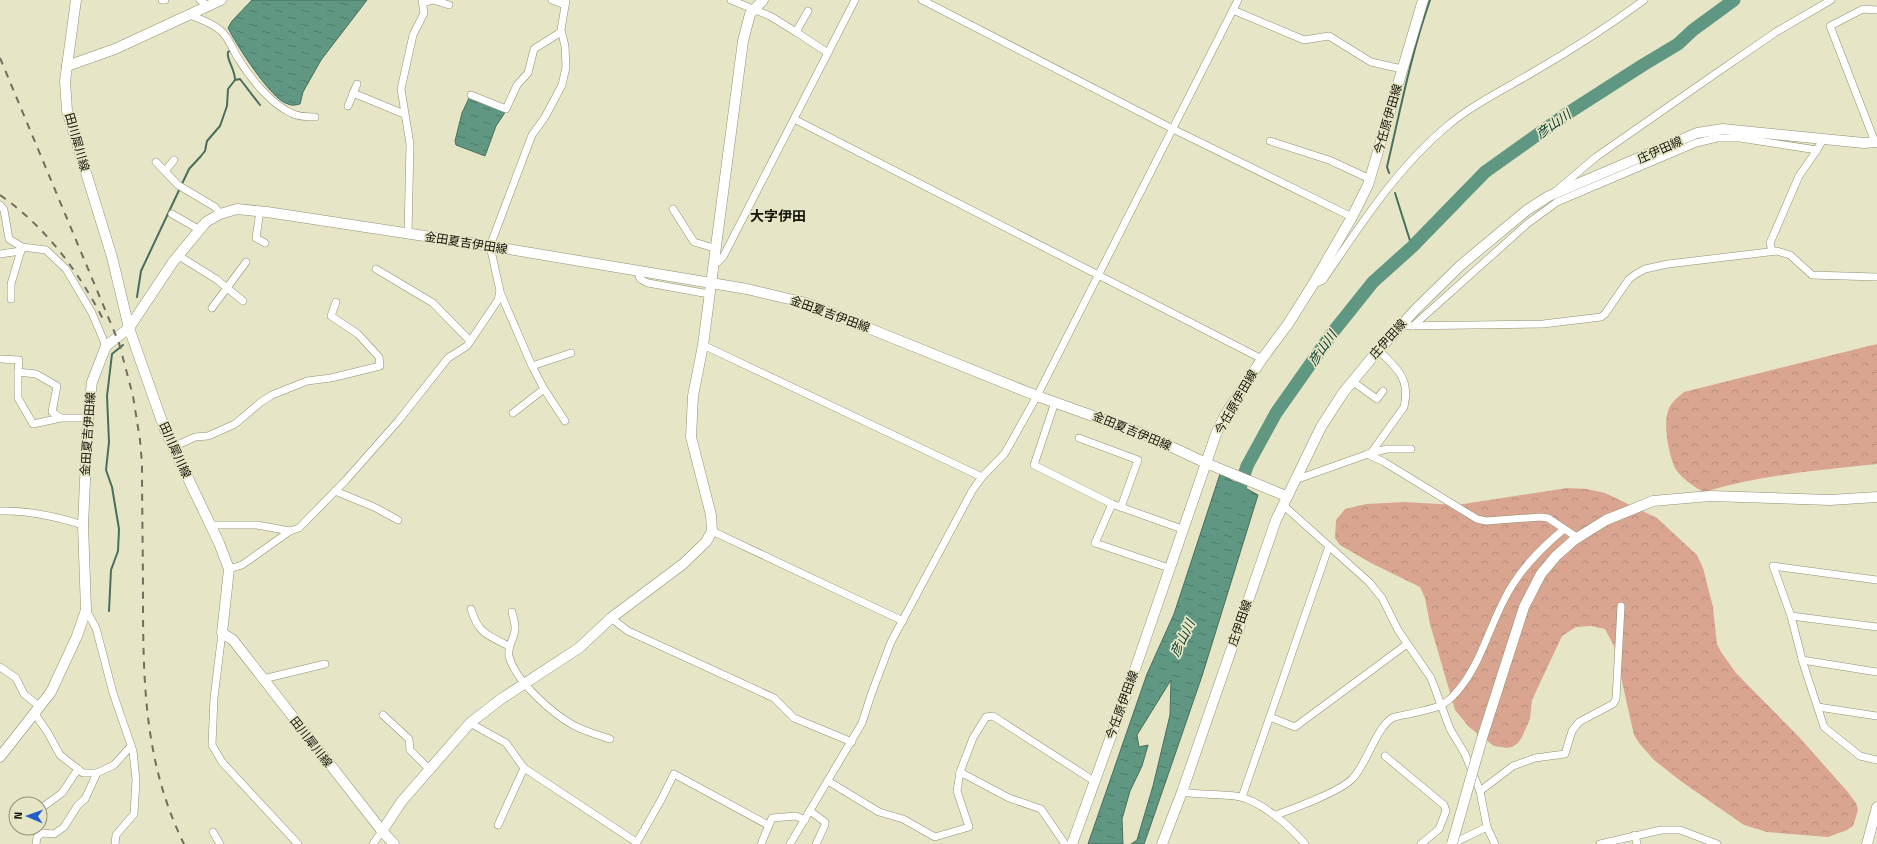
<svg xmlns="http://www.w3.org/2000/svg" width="1877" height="844" viewBox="0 0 1877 844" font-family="'Titillium Web','Noto Sans JP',sans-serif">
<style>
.forest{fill:url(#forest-crowns)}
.water{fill:url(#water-ripples);stroke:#486f5d}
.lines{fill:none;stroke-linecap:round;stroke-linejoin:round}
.stream{stroke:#486f5d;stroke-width:2}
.river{stroke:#5f9782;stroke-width:13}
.street-casing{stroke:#919073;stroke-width:8}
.secondary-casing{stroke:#919073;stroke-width:11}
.street{stroke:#fff;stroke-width:7}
.secondary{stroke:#fff;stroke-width:10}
.rail{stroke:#6f6f5b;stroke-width:2;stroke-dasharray:7 7;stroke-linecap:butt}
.secondary-bridge-casing{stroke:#919073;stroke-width:11;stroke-linecap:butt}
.secondary-bridge{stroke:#fff;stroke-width:10}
.labels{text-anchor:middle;stroke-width:3.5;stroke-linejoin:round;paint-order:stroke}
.street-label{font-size:12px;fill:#131308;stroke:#e6e5c6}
.water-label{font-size:13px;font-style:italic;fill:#05392a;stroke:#e6e5c6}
.quarter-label{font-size:14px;font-weight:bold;fill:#131308;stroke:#e6e5c6}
</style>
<defs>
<pattern id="forest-crowns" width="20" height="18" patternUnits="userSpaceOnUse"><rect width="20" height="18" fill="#d9a590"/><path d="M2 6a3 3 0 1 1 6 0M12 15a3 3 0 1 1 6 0" fill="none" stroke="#b98d7b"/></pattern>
<pattern id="water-ripples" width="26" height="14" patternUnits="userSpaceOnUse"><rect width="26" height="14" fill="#5f9782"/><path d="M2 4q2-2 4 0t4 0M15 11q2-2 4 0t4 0" fill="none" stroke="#4d7a68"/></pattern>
</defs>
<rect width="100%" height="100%" fill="#e6e5c6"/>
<!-- forest -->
<g class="forest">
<path d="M1877,344v120c-58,6 -117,11 -173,28 -10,-5 -20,-12 -27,-21 -8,-12 -14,-47 -9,-60 3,-9 9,-13 16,-19z"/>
<path d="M1567,488l20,1 18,4 52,25 40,37 6,13 10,39 4,37 4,8 15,21 63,64 48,54 9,12 2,7 -5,16 -6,4 -19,7 -61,-5 -23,-7 -62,-43 -28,-22 -15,-17 -5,-8 -20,-89 -9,-17 -14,-3 -15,1 -14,9 -30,64 -2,19 -8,18 -4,6 -6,4 -5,1 -13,-2 -25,-19 -14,-17 -25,-86 -5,-26 -5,-11 -49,-24 -31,-18 -5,-7 1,-18 9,-11 21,-5 38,-2 53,3z"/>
</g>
<!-- water -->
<g class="water">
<path d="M252,0h115l-46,60 -18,32 -3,12c-4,1 -8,2 -12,0 -17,-4 -52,-60 -60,-76l4,-7z"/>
<path d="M469,98l37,13 -10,15 -11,30 -29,-11 -1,-4 7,-28z"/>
<path d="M1220,474l38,21 -56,181 -53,154 -5,14h-13l6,-4 16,-54 17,-71 1,-35 -34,55 2,12 9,-2 -6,21 -12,25 -8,28 1,25h-35l59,-170 27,-60z"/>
</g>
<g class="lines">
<!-- stream -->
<g class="stream">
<path d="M235,80l5,-1 20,26"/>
<path d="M1389,173l-2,-6c13,-56 24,-113 43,-167"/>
<path d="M1395,193l17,54"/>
<path d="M137,297l4,-26 48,-102 12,-13 4,-5 2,-10 13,-15 7,-20 1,-17 7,-9c0,-11 -9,-21 -7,-28l3,-2"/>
<path d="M109,611l2,-41 7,-19 1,-22 -7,-42 -6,-17 3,-28 -2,-46 5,-42 11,-9"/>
</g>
<!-- river -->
<path class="river" d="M1236,501l11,-35 29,-53 57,-81 40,-50 39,-35 73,-75 80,-57 78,-50 35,-21 15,-14 41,-30"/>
<defs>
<g id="street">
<path d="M162,0h3"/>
<path d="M200,0l8,6"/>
<path d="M552,0l13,5"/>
<path d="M731,0l39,16 26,16"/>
<path d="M922,0l251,129 179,88"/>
<path d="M423,3l10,-3 16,5"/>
<path d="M1233,10l71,30 25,-4 42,26 31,7"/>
<path d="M808,11l-12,21 32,21"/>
<path d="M190,15c10,4 22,8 30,15 9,7 12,19 18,28 12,20 32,45 53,55 7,4 16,4 24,4"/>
<path d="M353,93l51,21"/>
<path d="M471,95l35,14 11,-24 11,-12 6,-24 27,-17"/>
<path d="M348,106l9,-22"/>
<path d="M794,119l468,240"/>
<path d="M1270,141l59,19 41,19"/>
<path d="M1875,142l-45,-116 33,-17 14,1"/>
<path d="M156,162l22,23 37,22 5,7"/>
<path d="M165,171l9,-11"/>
<path d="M1556,191l40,-34 119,-83 61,-42 55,-32"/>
<path d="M0,205l4,5 5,29 13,8 24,3 20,19 26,44 14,33"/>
<path d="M673,209l21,33 20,6"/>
<path d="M260,211l-4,27 9,5"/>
<path d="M172,214l28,16"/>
<path d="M408,234l2,-90 -9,-55 12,-54 11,-22 -2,-13"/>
<path d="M1772,251l-2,-8 29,-67 18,-26"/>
<path d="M0,254l21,-3"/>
<path d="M179,256l37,23 27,22"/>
<path d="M713,261l5,1 5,-5 132,-257"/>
<path d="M376,269l57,34 37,38"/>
<path d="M639,271c-1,8 2,9 9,12l61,11"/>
<path d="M1312,285l11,-5c37,-54 72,-110 123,-153 27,-23 59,-38 89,-56 38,-22 74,-45 109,-71"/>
<path d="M500,292l32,74 12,23 -31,24"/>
<path d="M11,299v-15l11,-37"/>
<path d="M212,308l34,-46"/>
<path d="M1401,326l142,-2 58,-7 4,-3 24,-35 7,-5 9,-5 23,-5 109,-13 13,4 22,20 65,2"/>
<path d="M1413,326l114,-102 30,-22 139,-59 21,-5h23l77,12 6,-11"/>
<path d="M703,345l279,132"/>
<path d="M0,359l19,1 -1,12"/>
<path d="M532,366l39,-13"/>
<path d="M1352,381l25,18 6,-8"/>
<path d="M544,389l21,32"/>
<path d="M1055,402l-21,63 78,39 70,25"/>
<path d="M61,418l-28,6 -15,-26v-26l18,2 21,12 -5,26 9,6h27"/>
<path d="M1079,438l59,22 -17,47"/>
<path d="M173,447l22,-10 13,-1 27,-12 26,-22 11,-7 35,-14 24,-3 49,-12 -1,-9 -21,-23 -27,-18 5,-14"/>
<path d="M1371,453l33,-46c7,-28 -7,-39 -26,-57"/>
<path d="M1367,454l17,8 93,57 9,2 55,-4 7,1 30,20"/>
<path d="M1295,480l76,-27 16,-4h24"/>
<path d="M335,491l39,16 24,13"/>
<path d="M1112,504l-17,39 74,25"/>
<path d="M1283,505l86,77 13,16 16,32 33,48 19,51 15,25 15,37 7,36 8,17"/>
<path d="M0,511c29,-1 55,5 83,14"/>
<path d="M210,525h47l33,6"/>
<path d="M712,531l191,90"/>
<path d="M229,569l13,-4 48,-34 9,-3 47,-48 53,-60 49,-62 19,-12 31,-46 2,-9 -10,-45 42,-111 13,-18 17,-32 4,-18 -1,-21 -4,-16 5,-30"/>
<path d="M1877,580l-104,-14 18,50 12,47 21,64 36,29 17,4"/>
<path d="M471,609c7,24 16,26 38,37"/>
<path d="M86,610l10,18 17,65 20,58 3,29 -2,34 -18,21 -1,9"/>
<path d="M512,612c1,5 3,10 3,15 1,10 -8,18 -6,29 6,25 43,57 64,69 11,6 25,10 37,14"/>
<path d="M1791,616l86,11"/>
<path d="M611,618l17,13 146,67 20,20 58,24"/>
<path d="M222,633l-8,65 -2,47 10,17 76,82"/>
<path d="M1802,660l75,12"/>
<path d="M0,667l16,11 8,16 16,13"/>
<path d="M263,679l62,-15"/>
<path d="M1818,707l59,9"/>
<path d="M35,714l13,19 12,22 23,18h14l17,-8 17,-19"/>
<path d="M383,715l26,24 1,11 19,19"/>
<path d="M1270,717l25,10 112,-83"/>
<path d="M470,723l36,20 18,25 112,74"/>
<path d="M1385,756l59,49 2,6 -7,18 -18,15"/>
<path d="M960,772l49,26 32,11 24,35"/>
<path d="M828,781l51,31 24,7 32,18 34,-10 -12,-36 3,-19 13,-34 13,-21 7,-1 101,65"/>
<path d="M1480,791l33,-25 22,-8 30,-4 7,-23 7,-9 34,-18 3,-5 5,-93"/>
<path d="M1182,792c18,3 35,2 53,4 24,3 55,30 70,48"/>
<path d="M1242,797l87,-251"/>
<path d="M40,809l22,-16 16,-24"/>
<path d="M810,811l15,11v3l-9,19"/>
<path d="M1276,815c17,-6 65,-24 76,-36 14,-13 24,-51 40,-61 5,-2 12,-3 17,-4 28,-7 36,-5 54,-30 18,-24 27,-57 41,-84 14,-29 36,-51 60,-71"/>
<path d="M498,825l26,-57"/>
<path d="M213,832l7,12"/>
<path d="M1635,835l2,9"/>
<path d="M36,844l1,-7 5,-4 12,1 10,-7 14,-22 7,-6 12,-26"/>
<path d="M373,844l9,-13"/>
<path d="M636,844l25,-44 13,-26 94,51"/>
<path d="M761,844l11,-26 24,-2 9,4"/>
<path d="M790,844l72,-121 9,-28 20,-53 81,-151 10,-14 23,-24 32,-57 201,-396"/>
<path d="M1452,844l35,-17"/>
<path d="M1600,844l61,-14h19l37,14"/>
</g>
<g id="secondary">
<path d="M76,0l-11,81 2,30 45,146 17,71 36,102 54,113 10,26 -7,64 11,7 149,191 12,13"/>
<path d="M67,66l48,-17 106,-49"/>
<path d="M1483,735l41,-128 17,-33 15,-18 18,-16 32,-20 47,-19 57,-5 120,4 47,-3"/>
<path d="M0,757l51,-65 26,-56 9,-26 -3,-85 5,-109 4,-34 14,-36 23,-18 44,-66 33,-40 14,-8 17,-5 30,3 223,34 257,43 59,14 231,93 109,39 60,28 80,33"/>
<path d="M382,831l20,-30 68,-78 31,-24 78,-51 32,-30 72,-54 23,-22 6,-11 -1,-16 -20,-78 2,-41 10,-51 40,-304 7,-27 13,-14"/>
<path d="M1072,844l59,-163 85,-247 9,-19 37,-56 26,-35 24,-38 40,-69 16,-32 55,-185"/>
<path d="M1162,844l20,-52 94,-272 45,-93 22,-34 32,-39 41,-45 45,-44 66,-55 22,-14 148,-63 26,-4 141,14 13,-1"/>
<path d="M1867,844l10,-37"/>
</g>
</defs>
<!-- street casing -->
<use href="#street" class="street-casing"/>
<!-- secondary casing -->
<use href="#secondary" class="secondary-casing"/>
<!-- street -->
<use href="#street" class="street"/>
<!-- secondary -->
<use href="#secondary" class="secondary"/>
<!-- rail -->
<g class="rail">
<path d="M0,58l119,285 14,53 7,44 2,24c0,45 1,89 1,134 0,87 2,167 41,246"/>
<path d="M0,195c46,32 80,78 105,128"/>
</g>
<defs>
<path id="secondary-bridge" d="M1452,844l31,-109"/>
</defs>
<!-- secondary-bridge casing -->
<use href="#secondary-bridge" class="secondary-bridge-casing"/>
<!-- secondary-bridge -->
<use href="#secondary-bridge" class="secondary-bridge"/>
</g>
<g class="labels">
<!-- street labels -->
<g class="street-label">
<text transform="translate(1388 119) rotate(-74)" y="4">今任原伊田線</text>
<text transform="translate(77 142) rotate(74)" y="4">田川犀川線</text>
<text transform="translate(1660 150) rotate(-24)" y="4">庄伊田線</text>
<text transform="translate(466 243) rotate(9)" y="4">金田夏吉伊田線</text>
<text transform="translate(830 314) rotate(20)" y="4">金田夏吉伊田線</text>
<text transform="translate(1388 339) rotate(-48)" y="4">庄伊田線</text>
<text transform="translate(1236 402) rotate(-60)" y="4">今任原伊田線</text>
<text transform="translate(1132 431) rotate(22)" y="4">金田夏吉伊田線</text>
<text transform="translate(88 434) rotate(-86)" y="4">金田夏吉伊田線</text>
<text transform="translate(175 450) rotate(66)" y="4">田川犀川線</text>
<text transform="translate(1240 623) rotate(-71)" y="4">庄伊田線</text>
<text transform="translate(1122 705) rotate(-70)" y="4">今任原伊田線</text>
<text transform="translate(311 742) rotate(52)" y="4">田川犀川線</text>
</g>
<!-- water labels -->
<g class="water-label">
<text transform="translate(1553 124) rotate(-35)" y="5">彦山川</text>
<text transform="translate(1322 348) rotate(-55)" y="5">彦山川</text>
<text transform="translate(1182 638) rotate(-64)" y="5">彦山川</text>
</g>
<!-- quarter labels -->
<g class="quarter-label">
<text x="778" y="221">大字伊田</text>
</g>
</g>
<!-- north arrow -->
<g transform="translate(28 816) rotate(272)"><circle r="19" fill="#e6e5c6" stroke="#92917a"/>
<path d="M0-3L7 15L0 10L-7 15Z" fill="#225dc9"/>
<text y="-6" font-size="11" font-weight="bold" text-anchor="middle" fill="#131308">N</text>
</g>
</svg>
